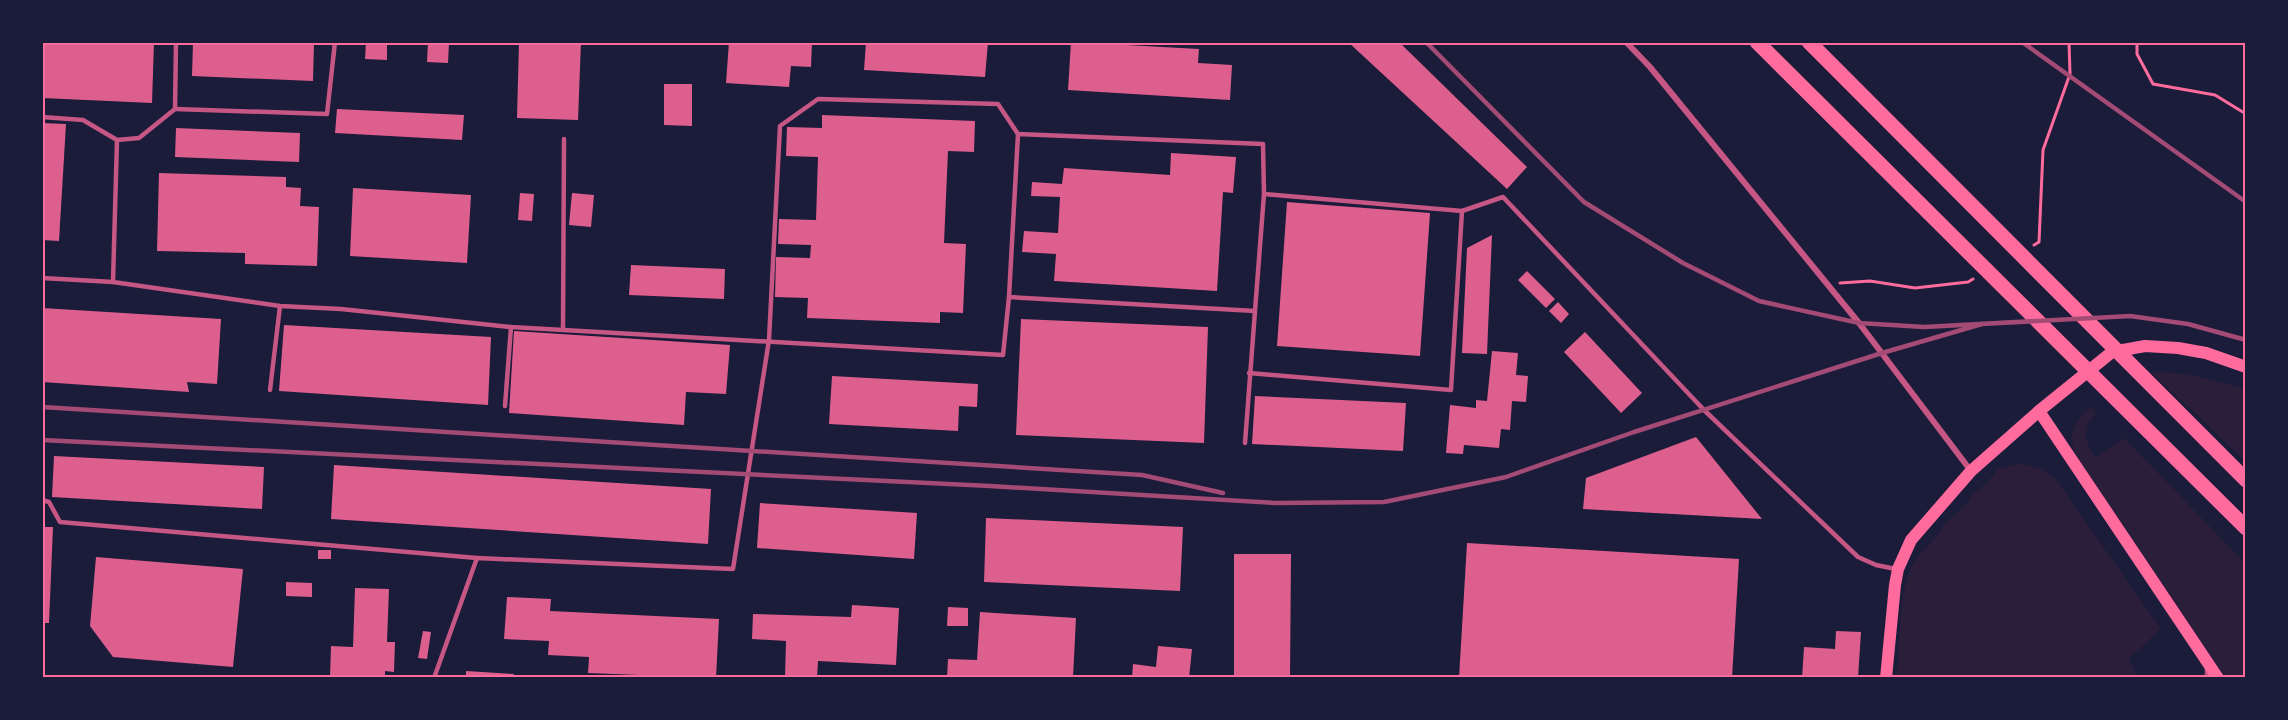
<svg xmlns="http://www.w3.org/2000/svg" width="2288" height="720" viewBox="0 0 2288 720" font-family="'DejaVu Sans',sans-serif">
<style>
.green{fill:#2a1e3b}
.building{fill:#dd5f8e}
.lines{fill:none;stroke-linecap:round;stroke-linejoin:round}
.path{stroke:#ff6b9d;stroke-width:3}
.service{stroke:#c65784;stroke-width:4.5}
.minor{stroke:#c65784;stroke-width:6}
.secondary{stroke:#ff6b9d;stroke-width:12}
.primary{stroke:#ff6b9d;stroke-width:15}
.rail{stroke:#a44b75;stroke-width:4.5}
.neatline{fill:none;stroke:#ff6b9d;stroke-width:2}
</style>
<rect width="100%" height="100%" fill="#1b1b3a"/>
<!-- green -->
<g class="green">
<path d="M2151,372c34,0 63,7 95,18v72z"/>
<path d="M2091,406l5,8c-16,15 -11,26 -1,44l29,-20 122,126v114h-19c-24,-34 -48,-67 -72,-101 -19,-28 -84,-109 -83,-140 0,-13 10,-22 19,-31z"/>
<path d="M2018,464c17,2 27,5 39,17l104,148 -32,29 8,20h-240c2,-28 2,-86 14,-110 8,-18 28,-30 33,-44l25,-22 2,-7c12,-8 19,-15 27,-26z"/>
</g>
<!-- building -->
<g class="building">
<path d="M42,42h112l-2,61 -110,-5z"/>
<path d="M193,42h121l-1,39 -121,-5z"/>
<path d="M366,42h21v18l-22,-1z"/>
<path d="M428,42h21l-1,21 -21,-1z"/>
<path d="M519,42h62l-3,78 -61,-2z"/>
<path d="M729,42h83l-1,25 -20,-1 -2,21 -63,-4z"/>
<path d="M866,42h122l-3,35 -121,-7z"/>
<path d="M1071,42l128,7 -1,14 34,2 -2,35 -162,-10z"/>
<path d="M1348,42h51l128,125 -20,22z"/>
<path d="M664,84h28v42l-28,-1z"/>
<path d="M337,109l127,6 -2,25 -127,-7z"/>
<path d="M822,115l153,6 -1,31 -26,-1 -4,92 22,1 -3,69 -23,-1v11l-133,-5 1,-20 -33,-1 1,-40 34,1 1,-13 -33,-1 1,-25 37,1 2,-63 -32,-1 1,-29 35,1z"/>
<path d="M42,123l24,1 -7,117 -17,-1z"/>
<path d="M176,128l124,5 -1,29 -124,-5z"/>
<path d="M1171,153l65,4 -3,36 -10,-1 -6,99 -163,-10 2,-27 -34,-2 2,-21 34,2 2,-36 -29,-1 1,-14 30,2 2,-16 106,7z"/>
<path d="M159,173l127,4v10l15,1 -1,18 19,1 -2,59 -72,-2v-11l-88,-2z"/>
<path d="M353,188l118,7 -4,68 -117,-7z"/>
<path d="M520,193l14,1 -2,27 -14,-1z"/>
<path d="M572,193l22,2 -3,32 -22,-2z"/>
<path d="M1287,202l143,11 -10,143 -143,-10z"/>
<path d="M1492,235l-5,119 -25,-1 5,-105z"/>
<path d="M631,265l94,4 -1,30 -95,-4z"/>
<path d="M1527,271l28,28 -9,9 -28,-28z"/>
<path d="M1558,302l11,12 -8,9 -12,-12z"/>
<path d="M42,308l179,11 -4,65 -30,-2 2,10 -147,-10z"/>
<path d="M1021,319l187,8 -4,116 -188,-8z"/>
<path d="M284,325l207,12 -3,68 -209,-14z"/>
<path d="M514,331l216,14 -4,49 -40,-2 -2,33 -175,-12z"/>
<path d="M1585,332l57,61 -21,20 -57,-61z"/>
<path d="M1492,351l26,2 -2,22 12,1 -2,26 -14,-1 -2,29 -9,-1 -2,19 -35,-3 -1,9 -17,-1 4,-48 26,3v-8l11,1z"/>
<path d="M832,376l146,8 -1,23 -18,-1 -1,25 -129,-7z"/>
<path d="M1255,396l151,7 -3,48 -151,-7z"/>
<path d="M1696,437l66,82 -179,-10 3,-31z"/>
<path d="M54,456l210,11 -2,42 -210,-12z"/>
<path d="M334,465l377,24 -3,55 -377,-25z"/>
<path d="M760,503l157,10 -3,46 -157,-11z"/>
<path d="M986,518l197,9 -3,64 -196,-9z"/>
<path d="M42,527h11l-4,96h-7z"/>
<path d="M1467,543l272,16 -7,119h-273z"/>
<rect x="318" y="550" width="13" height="9"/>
<path d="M1234,554h57l-1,124h-56z"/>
<path d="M96,557l147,12 -10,98 -120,-10 -23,-31z"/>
<path d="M286,582l26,1v14l-26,-1z"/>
<path d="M355,588l34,1 -2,53h8l-1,30 -9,-1v7h-55l1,-32 22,1z"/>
<path d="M507,597l44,2 -1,12 169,8 -3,59 -128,-5 1,-16 -41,-2 1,-14 -45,-2z"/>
<path d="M852,605l47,3 -3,57 -78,-4 -1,17h-32l1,-37 -34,-2 1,-25 98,3z"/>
<path d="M948,607l20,1v18h-21z"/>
<path d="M980,612l96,6 -3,60h-126l1,-19 29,1z"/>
<path d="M423,631l8,1 -4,27 -9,-1z"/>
<path d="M1836,631l25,1 -3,46h-56l2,-31 31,2z"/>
<path d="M1158,646l34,3 -3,29h-57l1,-14 23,3z"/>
<path d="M466,671l48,3 -1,4h-47z"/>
<path d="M569,675l39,1v2h-39z"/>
</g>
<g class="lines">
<!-- path -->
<g class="path">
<path d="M2137,42v12l16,30 62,11 31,19"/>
<path d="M2034,245l5,-3 4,-92 27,-76 -1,-32"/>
<path d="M1840,283l30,-2 45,7 53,-6 5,-3"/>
</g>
<!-- service -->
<g class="service">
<path d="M176,42l-1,67 -36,29 -22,2 -4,142 167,24 61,3 170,18 492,28 6,-58 246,14 9,-117 198,17 41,-14 201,213 154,147 18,8 20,4"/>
<path d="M175,109l152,5 8,-72"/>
<path d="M42,117l41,3 34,20"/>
<path d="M42,278l71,4"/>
<path d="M1009,297l9,-163 245,10 1,50"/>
<path d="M563,329l1,-190"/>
<path d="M1249,373l202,17 11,-179"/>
<path d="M270,390l10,-84"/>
<path d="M505,406l6,-79"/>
<path d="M1245,443l10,-132"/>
<path d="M42,500l7,2 11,20 417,36"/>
<path d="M2207,667v11"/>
<path d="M434,678l43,-120 256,11 36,-229 11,-214 38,-27 180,5 20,30"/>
</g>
<!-- minor -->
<path class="minor" d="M1626,42l24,25 209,256 112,148"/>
<!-- secondary -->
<g class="secondary">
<path d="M2039,411l179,267"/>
<path d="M1886,678l9,-93 3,-16 13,-29 60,-69 68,-60 73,-59 33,-6 33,2 28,5 40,14"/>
</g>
<!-- primary -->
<g class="primary">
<path d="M1757,42l489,486"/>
<path d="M1809,42l437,438"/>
</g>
<!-- rail -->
<g class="rail">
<path d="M1426,42l158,160 99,61 76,38 100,22 65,4 206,-11 58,8 58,16"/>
<path d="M2022,42l224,160"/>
<path d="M2245,181h1"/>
<path d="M42,407l1100,68 81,18"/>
<path d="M42,440l948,46 286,17 108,-1 122,-25 128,-45 248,-79 100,-29"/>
</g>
</g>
<!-- border -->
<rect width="2288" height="720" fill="none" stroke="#1b1b3a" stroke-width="87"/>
<rect x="44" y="44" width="2200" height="632" class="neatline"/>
</svg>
